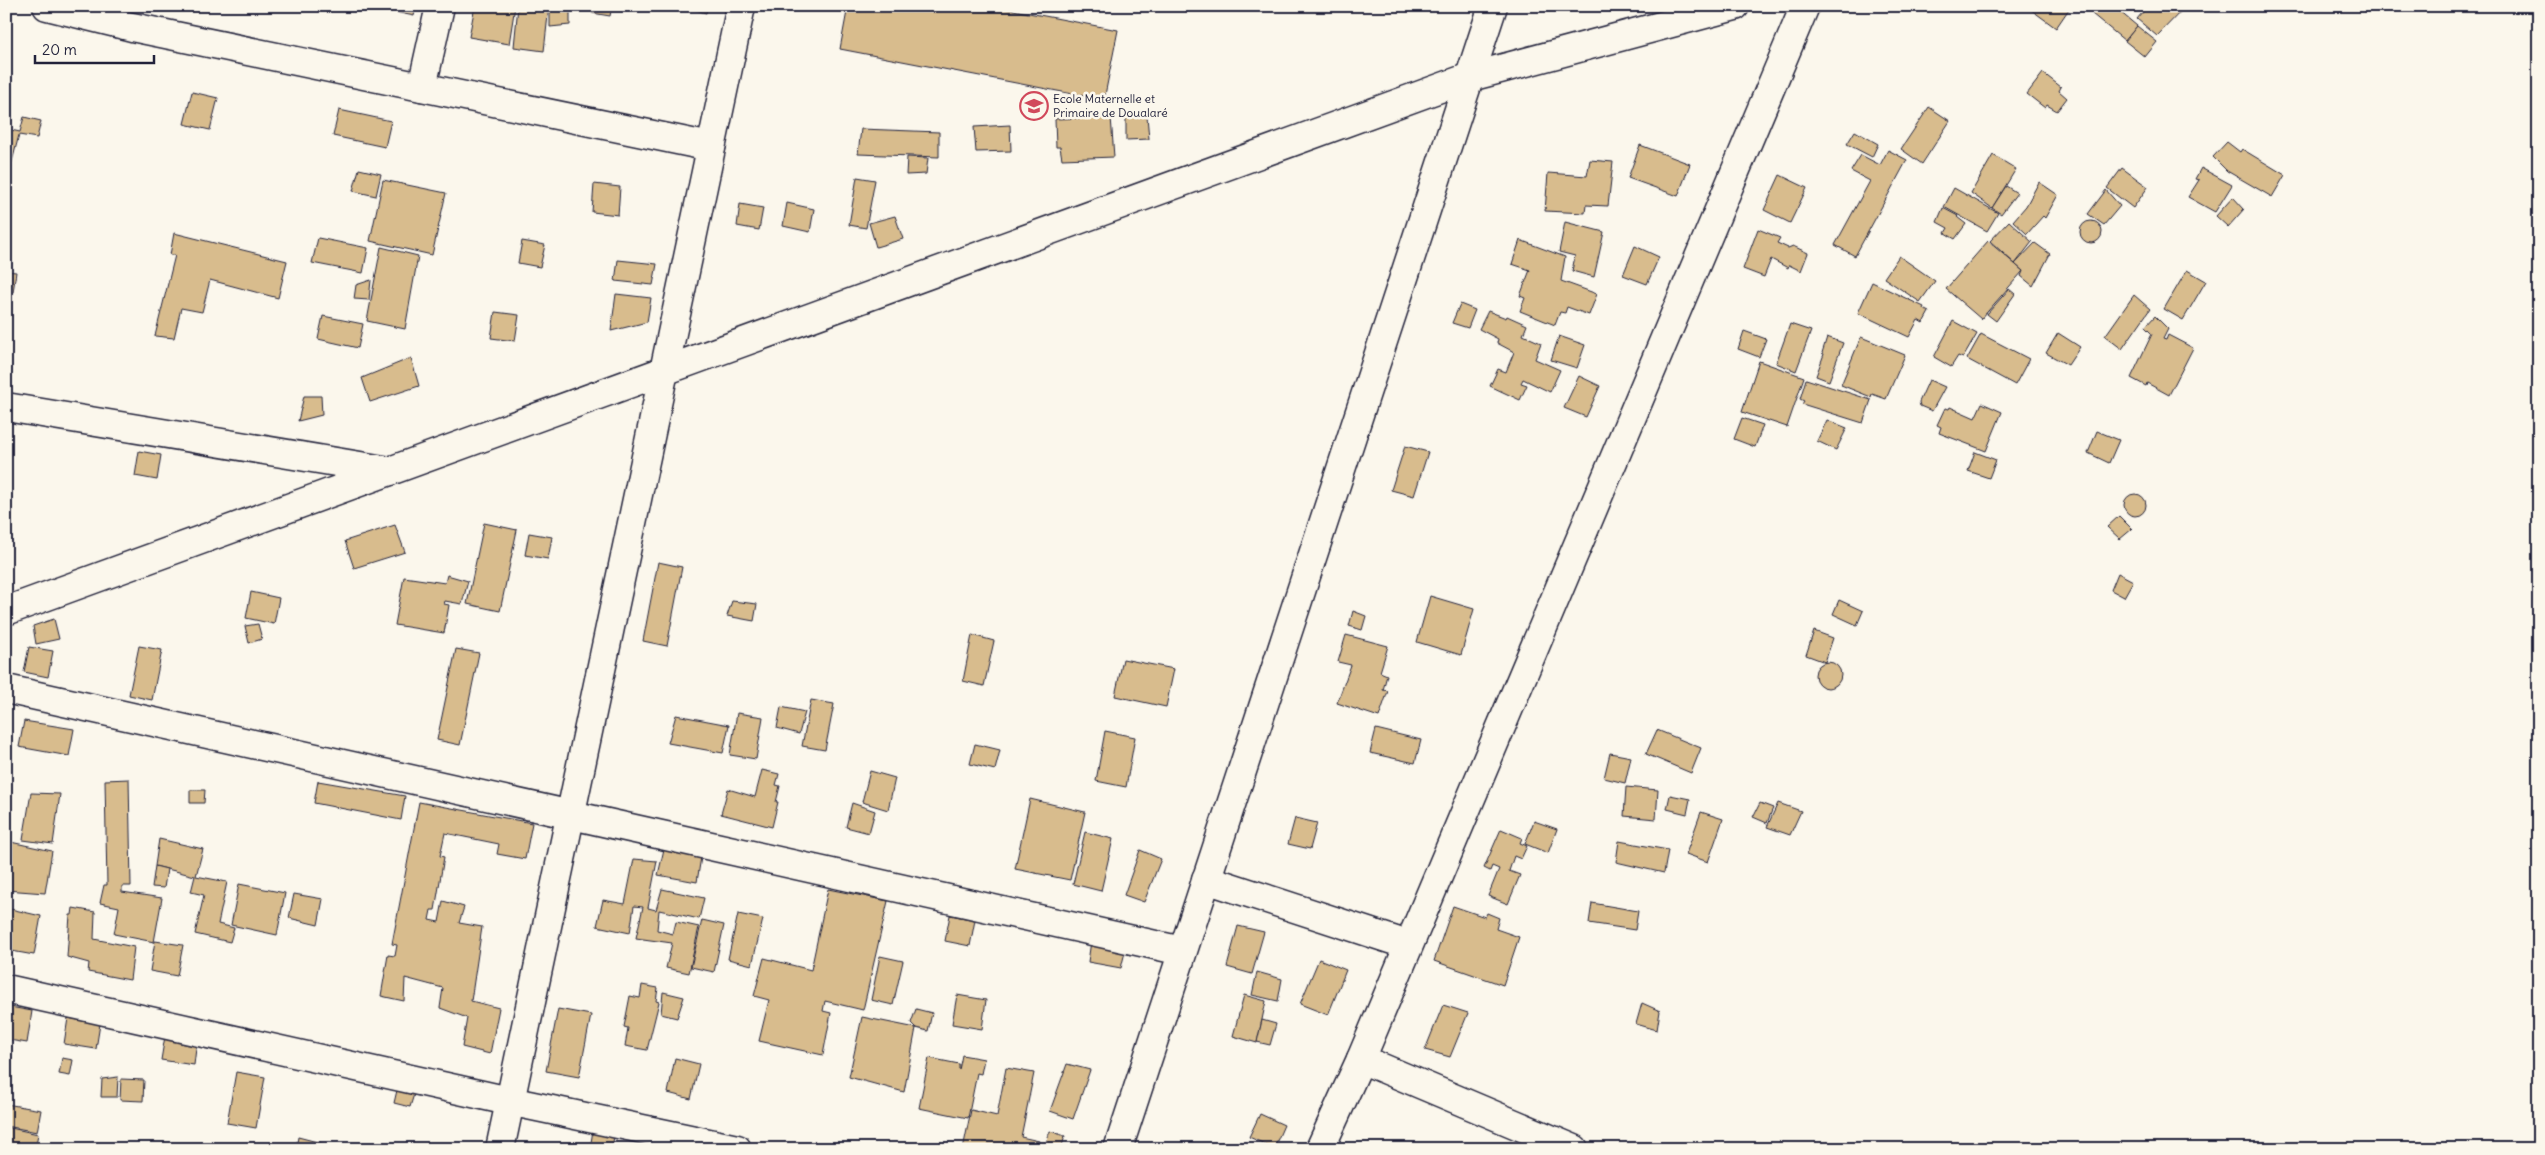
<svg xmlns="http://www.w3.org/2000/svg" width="2545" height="1155" viewBox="0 0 2545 1155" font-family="Delius,sans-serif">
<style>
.building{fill:#d8bc8d;stroke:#22223b}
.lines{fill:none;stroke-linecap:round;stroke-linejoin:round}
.street-casing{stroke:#22223b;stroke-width:31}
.secondary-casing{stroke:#22223b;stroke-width:31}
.street{stroke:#fbf7ec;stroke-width:28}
.secondary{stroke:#fbf7ec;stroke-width:28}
.labels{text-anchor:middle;stroke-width:5;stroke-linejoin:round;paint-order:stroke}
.poi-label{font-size:12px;fill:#22223b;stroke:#fbf7ec;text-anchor:start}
</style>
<rect width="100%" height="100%" fill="#fbf7ec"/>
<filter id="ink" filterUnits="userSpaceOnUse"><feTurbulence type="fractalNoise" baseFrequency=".02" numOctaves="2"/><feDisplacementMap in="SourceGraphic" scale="10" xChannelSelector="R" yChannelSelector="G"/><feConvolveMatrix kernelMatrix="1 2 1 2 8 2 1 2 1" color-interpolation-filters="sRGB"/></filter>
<g filter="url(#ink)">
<!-- building -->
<g class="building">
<path d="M367,6h49l-2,10z"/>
<path d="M475,6h40l-6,38 -40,-7z"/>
<path d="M518,6h31l-5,45 -30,-4z"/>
<path d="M570,6v19l-20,2v-20z"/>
<path d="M593,6h19l-2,10 -18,-3z"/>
<path d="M652,6h24l-1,4z"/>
<path d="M682,6h26l-2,7z"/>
<path d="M848,6h144l126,24 -14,70 -264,-51z"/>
<path d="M2026,6h45l-15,22z"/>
<path d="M2098,6h15l24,20 -12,15 -33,-27z"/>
<path d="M2148,6h38l-29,30 -20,-17z"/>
<path d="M2137,26l20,16 -12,15 -20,-16z"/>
<path d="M2043,73l18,14 -2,4 8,7 -10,13 -10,-6 -2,3 -18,-14z"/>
<path d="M192,92l26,6 -8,32 -26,-6z"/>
<path d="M1929,107l21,14 -28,43 -21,-15z"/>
<path d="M339,110l52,11 -6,26 -52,-11z"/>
<path d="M1147,116l2,23 -23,1v-23z"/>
<path d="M24,117l17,4 -4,17 -18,-3 -10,38h-3v-44l14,3z"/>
<path d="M1111,117l3,40 -52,2 -2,-12h-4l-1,-28z"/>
<path d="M1010,125l1,26 -35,1 -2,-25z"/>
<path d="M861,129l78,3v25l-81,-3z"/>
<path d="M1855,131l23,13 -6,13 -25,-13z"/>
<path d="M2227,142l13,10 2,-3 43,26 -13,22 -45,-26 -14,-14z"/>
<path d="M1640,145l50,19 -12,32 -50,-18z"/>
<path d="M1888,150l19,10 -52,96 -20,-11 35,-64 -19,-10 10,-16 19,10z"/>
<path d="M1993,155l23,14 -24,39 -21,-15z"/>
<path d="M907,157l21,1 -2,16 -20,1z"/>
<path d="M1590,160l23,2 -5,44 -22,-1 -1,8 -40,-2 3,-38 39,3z"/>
<path d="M2122,168l26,19 -15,21 -26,-20z"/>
<path d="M2201,168l31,17 -17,27 -27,-15 11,-17 -4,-1z"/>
<path d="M359,169l22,5 -5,22 -23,-5z"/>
<path d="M1780,175l27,13 -17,35 -26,-13z"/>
<path d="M857,177l18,3 -9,48 -17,-3z"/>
<path d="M383,180l63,13 -14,62 -62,-14z"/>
<path d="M2039,182l19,13 -13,23 -2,-2 -16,18 -14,-13 13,-15z"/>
<path d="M594,184l26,3 -2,28 -26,-3z"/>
<path d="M2006,186l11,7 -16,21 -9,-6z"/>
<path d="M1954,188l44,25 -11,18 -43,-24z"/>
<path d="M2106,190l14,16 -16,19 -16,-11z"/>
<path d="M2233,197l11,12 -16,18 -12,-11z"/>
<path d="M787,203l27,6 -4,23 -27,-6z"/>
<path d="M740,204l23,4 -4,22 -22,-4z"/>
<path d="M1943,208l15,8 -1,1 9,7 -11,15 -10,-6 3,-5 -11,-6z"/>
<path d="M895,216l8,23 -27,8 -7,-24z"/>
<circle cx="2091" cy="232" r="11"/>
<path d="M2009,221l23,21 -17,22 -25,-23z"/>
<path d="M1565,222l39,10 -10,45 -22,-6 3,-15 -16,-4z"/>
<path d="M1758,229l22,9 -3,5 11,5 5,-2 15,7 -7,18 -12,-6 -1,3 -17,-9 -7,18 -21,-8z"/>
<path d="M174,233l113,28 -9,37 -68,-18 -8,32 -21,-4 -7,30 -19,-2 20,-81h-5z"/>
<path d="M318,238l50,10 -5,25 -51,-10z"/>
<path d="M1520,240l45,17 -4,24 36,13 -8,21 -22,-8 -2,6 -5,-1 -5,13 -35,-14 5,-13 -5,-2 10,-26 -18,-6z"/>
<path d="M522,241l23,4 -5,22 -22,-4z"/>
<path d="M1988,241l35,30 -42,48 -35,-30z"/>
<path d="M2035,243l15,11 -17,32 -12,-10 2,-5 -8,-7z"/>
<path d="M1635,246l24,11 -12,27 -24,-9z"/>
<path d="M381,247l37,9 -13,73 -38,-8z"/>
<path d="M1899,256l36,25 -15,21 -36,-24z"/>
<path d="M618,260l39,4 -4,21 -38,-4z"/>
<path d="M2187,270l19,11 -23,39 -19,-11z"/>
<path d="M6,271l10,1 -3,20 -7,-1z"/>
<path d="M371,280l-2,20 -15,-1 2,-14z"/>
<path d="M1872,282l52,25 -1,2 6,3 -6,11 -5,-3 -9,17 -51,-24z"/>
<path d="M2009,289l6,5 -19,27 -9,-7z"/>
<path d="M616,294l35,4 -4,24 -36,9z"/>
<path d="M2134,295l16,14 -28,40 -17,-13z"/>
<path d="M1460,304l15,6 -7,18 -16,-5z"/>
<path d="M1488,311l18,7 1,-2 20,9 -4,10 18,8 -6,16 25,11 -10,22 -27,-13 -2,4 6,2 -7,15 -30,-14 8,-17 8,3 8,-20 -17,-9 1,-4 -19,-10z"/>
<path d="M495,312l24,3 -4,26 -24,-3z"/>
<path d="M323,316l40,8 -5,24 -40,-9z"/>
<path d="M2155,316l13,13 -5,10 3,1 2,-5 25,13 -24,47 -22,-12 -1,3 -15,-8 21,-44 -7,-7z"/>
<path d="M1953,321l24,13 -14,24 -5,-2 -7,11 -17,-10z"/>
<path d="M1790,324l21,7 -15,40 -20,-8z"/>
<path d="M1744,331l22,8 -7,18 -21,-8z"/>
<path d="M2058,333l22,14 -12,18 -22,-12z"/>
<path d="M1981,334l48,25 -14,26 -48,-26z"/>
<path d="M1559,336l26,9 -8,23 -26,-8z"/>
<path d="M1827,337l16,6 -14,38 -13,-5 8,-22 -2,-1z"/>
<path d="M1861,337l44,18 -19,44 -14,-5 -1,3 -30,-12z"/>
<path d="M411,358l8,28 -49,16 -8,-24z"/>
<path d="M1759,361l45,16 -17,50 -45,-15z"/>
<path d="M1579,376l21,10 -14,31 -22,-9z"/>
<path d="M1806,379l65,21 -8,23 -61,-19 2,-3 -4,-2z"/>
<path d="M1929,380l16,7 -13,24 -12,-5 -1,-4z"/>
<path d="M304,396h17l1,19 -24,6z"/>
<path d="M1982,403l20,9 -16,39 -47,-18 2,-6 -4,-2 8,-17 4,1 1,-2 25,11z"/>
<path d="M1742,418l21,7 -8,22 -21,-8z"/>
<path d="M1827,420l20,8 -11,22 -19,-9z"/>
<path d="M2097,431l22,9 -10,23 -21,-10z"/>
<path d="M1405,446l23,6 -14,44 -23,-6z"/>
<path d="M139,451l22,4 -4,25 -22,-4z"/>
<path d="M1975,452l21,8 -7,18 -21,-7z"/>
<circle cx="2135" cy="505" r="11"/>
<path d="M2119,516l13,13 -12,10 -13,-12z"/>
<path d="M484,523l33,7 -17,81 -33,-7z"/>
<path d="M395,525l10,27 -51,16 -9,-27z"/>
<path d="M529,533l23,4 -4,22 -23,-4z"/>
<path d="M658,562l24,5 -15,79 -24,-5z"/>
<path d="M2118,573l15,8 -9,16 -13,-7z"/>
<path d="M447,575l21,6 -6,23 -17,-3 -1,3 5,1 -5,28 -49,-8 9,-48 41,6z"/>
<path d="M251,592l28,6 -5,26 -28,-6z"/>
<path d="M1430,596l44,13 -13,46 -44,-13z"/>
<path d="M1839,600l24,11 -6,14 -24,-11z"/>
<path d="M732,601l25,3 -3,17 -27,-5z"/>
<path d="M1353,611l13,5 -4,14 -13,-4z"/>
<path d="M54,619l5,20 -23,5 -3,-18z"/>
<path d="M258,624l4,15 -13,4 -4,-17z"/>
<path d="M1814,631l19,7 -8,24 -19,-7z"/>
<path d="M972,635l22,6 -10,45 -21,-5z"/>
<path d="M1346,635l42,11 -8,26 7,3 -4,15 5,1 -9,26 -42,-14 14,-38 -13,-3z"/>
<path d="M139,646l23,4 -10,50 -23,-5z"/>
<path d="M29,647l24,4 -5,26 -24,-5z"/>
<path d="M456,649l23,4 -19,92 -23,-5z"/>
<path d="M1123,659l51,10 -8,38 -51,-11z"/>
<circle cx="1828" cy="675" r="13"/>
<path d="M811,700l23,4 -9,46 -23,-4z"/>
<path d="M781,707l24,5 -6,22 -22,-6z"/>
<path d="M737,713l26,4 -7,42 -26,-4z"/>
<path d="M676,715l53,10 -6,28 -55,-10z"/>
<path d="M24,721l50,8 -5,27 -50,-9z"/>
<path d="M1376,729l45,11 -6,23 -45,-10z"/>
<path d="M1657,730l44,18 -10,25 -45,-19z"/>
<path d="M1105,731l30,6 -9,50 -30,-6z"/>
<path d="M975,744l25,6 -5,20 -25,-6z"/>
<path d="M1610,753l21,4 -6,26 -21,-5z"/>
<path d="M762,770l17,4 -3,11 4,1 -4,16h2l-6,25 -51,-13 7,-25 27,8z"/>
<path d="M870,771l25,7 -7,32 -26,-8z"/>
<path d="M129,779l2,107h-9v6l40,6 -8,44 -40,-8 5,-27 -19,-4 4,-18h3l-2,-105z"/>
<path d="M318,781l87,15 -4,24 -87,-17z"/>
<path d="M1626,787l32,3 -2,29 -32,-3z"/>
<path d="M190,790h15l-1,13h-14z"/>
<path d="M31,793l29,1 -7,50 -30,-4z"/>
<path d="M1670,795l20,4 -3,15 -20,-5z"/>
<path d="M1030,799l55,13 -15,68 -55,-11z"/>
<path d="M419,802l113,21 -7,36 -28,-5 2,-10 -54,-11 -5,23 4,1 -9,53h-4l-2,10 10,2 4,-21 21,6 -5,16 23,4 -11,74 28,7 -9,46 -28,-7 5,-29 -27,-10 3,-20 -38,-10 -1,23 -23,-5 7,-41 7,1 2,-11 -5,-1z"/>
<path d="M852,803l23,8 -6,22 -23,-6z"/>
<path d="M1760,803l13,5 -6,15 -14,-6z"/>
<path d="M1778,803l23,8 -11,24 -23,-8z"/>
<path d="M1701,812l22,7 -15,43 -22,-8z"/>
<path d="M1295,818l22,5 -7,26 -22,-5z"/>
<path d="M1534,821l23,8 -9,24 -23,-9z"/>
<path d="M1501,829l21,9 -2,5 7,3 -6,13 -7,-3 -5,15 11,4 -12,29 -20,-8 11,-27 -7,-3 -2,5 -6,-3z"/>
<path d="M1085,832l28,7 -12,52 -28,-7z"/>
<path d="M159,839l44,10 -7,27 31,6 -9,42 16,4 -4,14 -35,-8 9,-39 -13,-3 4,-16 -40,-10z"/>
<path d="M6,841l46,10 -7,42 -39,-3z"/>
<path d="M1619,841l49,9 -4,23 -48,-11z"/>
<path d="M664,849l37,8 -4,25 -39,-7z"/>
<path d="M1140,850l21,9 -17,43 -20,-7z"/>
<path d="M634,859l23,2 -9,47 8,2 6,-21 42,9 -5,21 -40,-9 -2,20 16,4 3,-12 23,5 -10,46 -23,-5 6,-25 -36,-5 7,-31 -9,-1 -4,27 -33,-7 6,-26 22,4z"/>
<path d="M155,866l12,3 -3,19 -12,-1z"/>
<path d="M239,884l46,9 -8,42 -46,-10z"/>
<path d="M828,889l60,12 -25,109 -38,-9 -2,10 8,2 -8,42 -64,-14 10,-41 -15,-4 10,-38 47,12z"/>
<path d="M294,894l29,5 -5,26 -29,-7z"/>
<path d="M1592,903l46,8 -3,19 -46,-7z"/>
<path d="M1453,906l32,11 2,-4 12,5 -3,11 23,8 -16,48 -69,-24z"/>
<path d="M6,908l35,8 -7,39 -28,-5z"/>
<path d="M73,908l22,4 -1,27 40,8 -4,33 -42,-8 1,-9 -22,-6 3,-42h2z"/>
<path d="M738,914l25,5 -11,46 -24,-6z"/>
<path d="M950,915l25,5 -5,26 -25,-5z"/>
<path d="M702,920l22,5 -10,47 -23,-5z"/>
<path d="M1238,926l26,6 -12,42 -25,-7z"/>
<path d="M155,941l28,4 -6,31 -27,-5z"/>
<path d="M1091,941l35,7 -5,20 -33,-6z"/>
<path d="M880,956l23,5 -10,44 -22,-5z"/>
<path d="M1319,959l27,11 -18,45 -28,-11z"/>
<path d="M1257,972l25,7 -4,22 -26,-6z"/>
<path d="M642,985l16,3 -2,13 3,1 -12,48 -22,-4 3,-18 -4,-1 6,-31 10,2z"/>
<path d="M663,992l21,5 -7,21 -16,-4z"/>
<path d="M957,995l29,5 -4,29 -30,-5z"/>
<path d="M1244,995l22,6 -9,42 -24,-7z"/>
<path d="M1642,1003l18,8 -3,19 -21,-6z"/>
<path d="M1443,1005l25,8 -18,44 -25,-7z"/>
<path d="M10,1007l22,4 -5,32 -18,-3 -3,11v-39h4z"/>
<path d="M558,1009l33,6 -12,62 -33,-6z"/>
<path d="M916,1009l16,4 -4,18 -12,-3 -5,-5z"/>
<path d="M862,1017l54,11 -12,64 -55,-15z"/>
<path d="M68,1018l32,6 -4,25 -32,-5z"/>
<path d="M1262,1020l14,4 -6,21 -13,-3z"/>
<path d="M165,1036l32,4 -3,25 -33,-5z"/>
<path d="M962,1055l22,4 -3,15 -4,-1 -9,45 -49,-10 10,-50 30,6v6z"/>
<path d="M62,1058l11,2 -3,16 -11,-2z"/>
<path d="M675,1058l24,6 -8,35 -23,-6z"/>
<path d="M1067,1064l23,6 -17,49 -23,-8z"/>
<path d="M1006,1068l28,5 -13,64 18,4 -1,8h-75l8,-39 26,6z"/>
<path d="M236,1072l29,5 -9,51 -29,-5z"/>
<path d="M118,1077l-1,20h-16l1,-18z"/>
<path d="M121,1079l23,1 -1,21 -23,-1z"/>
<path d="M398,1086l17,5 -5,16 -16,-4z"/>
<path d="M6,1104l35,6 -4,22 -31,-6z"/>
<path d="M1260,1114l24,11 -10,23 -25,-11z"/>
<path d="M594,1124l21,5 -3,20h-22z"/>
<path d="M6,1127l32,7 -3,15h-29z"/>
<path d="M1050,1131l15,5 -4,13h-17z"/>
<path d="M298,1137l27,7 -1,5h-28z"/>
</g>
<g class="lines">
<defs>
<g id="street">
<path d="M47,6l85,21 579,120"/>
<path d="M422,87l18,-81"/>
<path d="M6,407l384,64"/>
<path d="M6,689l1176,262"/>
<path d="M1206,879l202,66"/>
<path d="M6,989l503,112 228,48"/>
<path d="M1361,1059l213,90"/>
<path d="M500,1149l241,-1143"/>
<path d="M1118,1149l375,-1143"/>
<path d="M1320,1149l41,-90 444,-1053"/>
</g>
<path id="secondary" d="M6,611l1464,-534 265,-71"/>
</defs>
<!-- street casing -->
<use href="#street" class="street-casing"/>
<!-- secondary casing -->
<use href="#secondary" class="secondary-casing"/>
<!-- street -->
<use href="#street" class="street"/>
<!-- secondary -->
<use href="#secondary" class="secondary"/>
</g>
</g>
<!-- icons -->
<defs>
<symbol id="school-ring" viewBox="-11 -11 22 22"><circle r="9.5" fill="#fbf7ec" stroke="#d1495b" stroke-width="1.5"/><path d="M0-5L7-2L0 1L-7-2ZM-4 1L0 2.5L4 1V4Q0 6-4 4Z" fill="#d1495b"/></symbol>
</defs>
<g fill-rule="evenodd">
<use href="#school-ring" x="1018" y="90" width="32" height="32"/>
</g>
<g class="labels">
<!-- poi labels -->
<g class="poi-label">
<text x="1053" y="103">Ecole Maternelle et<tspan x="1053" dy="14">Primaire de Doualaré</tspan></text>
</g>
</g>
<!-- margin -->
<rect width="2545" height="1155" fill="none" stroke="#fbf7ec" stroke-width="25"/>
<rect x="12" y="12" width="2520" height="1130" fill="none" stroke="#22223b" stroke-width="2" filter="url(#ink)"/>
<!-- scale -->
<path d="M35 55v8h119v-8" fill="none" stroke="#22223b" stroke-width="2.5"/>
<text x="42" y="55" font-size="15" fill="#22223b" stroke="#fbf7ec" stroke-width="4" paint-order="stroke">20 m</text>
</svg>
